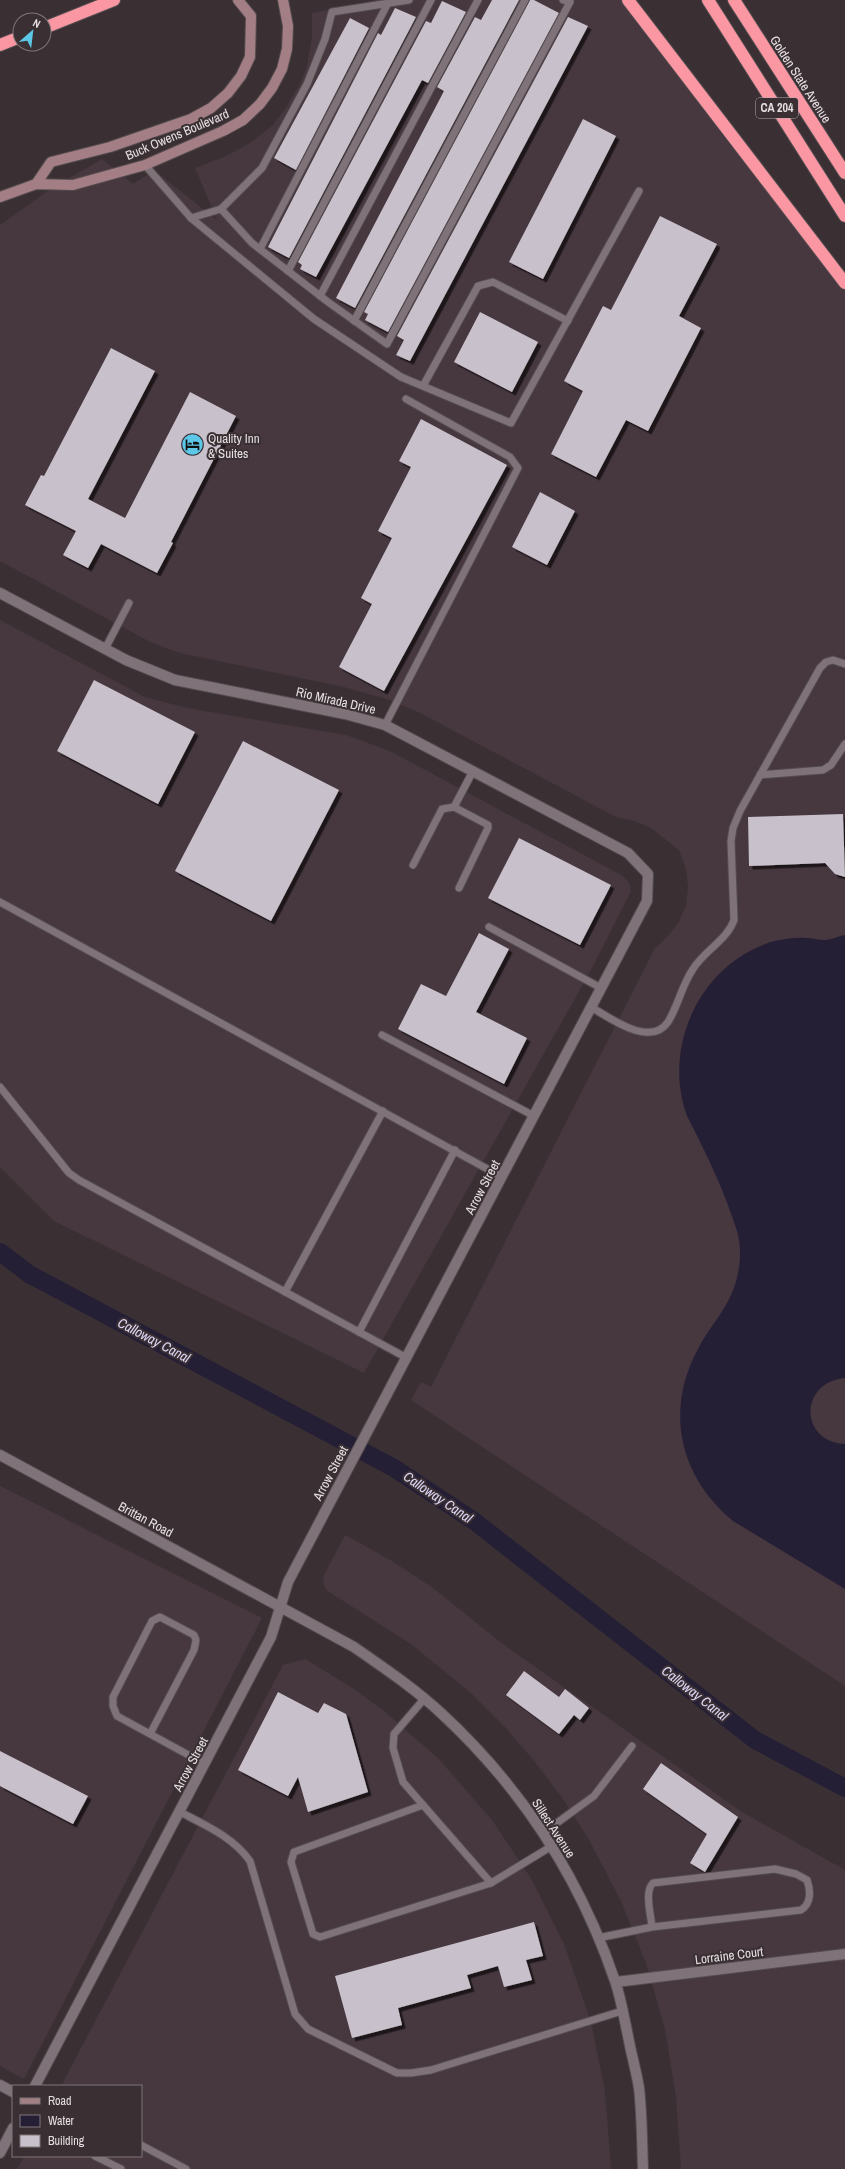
<svg xmlns="http://www.w3.org/2000/svg" width="845" height="2169" viewBox="0 0 845 2169" font-family="'Archivo Narrow',sans-serif">
<style>
.built{fill:#47373f}
.water{fill:#251f36}
.lines{fill:none;stroke-linecap:round;stroke-linejoin:round}
.canal{stroke:#251f36;stroke-width:18}
.building{fill:#c8c0ca;filter:url(#shadow)}
.lane-casing{stroke:#544c4f;stroke-width:9}
.street-casing{stroke:#544c4f;stroke-width:12}
.secondary-casing{stroke:#544c4f;stroke-width:12}
.highway-casing{stroke:#544c4f;stroke-width:14}
.lane{stroke:#7f7379;stroke-width:7}
.street{stroke:#7f7379;stroke-width:10}
.secondary{stroke:#a47e85;stroke-width:10}
.highway{stroke:#fa97a2;stroke-width:12}
.labels{text-anchor:middle;stroke-width:4;stroke-linejoin:round;paint-order:stroke}
.shield{fill:#3a3034;stroke:#b2aaae;stroke-width:1}
.shield-label{font-size:12px;font-weight:bold;fill:#e5dfe2}
.street-label{font-size:13px;fill:#e5dfe2;stroke:#3a3034}
.poi-label{font-size:13px;fill:#e5dfe2;stroke:#3a3034;text-anchor:start}
.water-label{font-size:14px;font-style:italic;fill:#ded7f7;stroke:#3a3034}
</style>
<defs>
<filter id="shadow"><feDropShadow dx="3.5" dy="3.5" stdDeviation="0" flood-color="#0009"/></filter>
</defs>
<rect width="100%" height="100%" fill="#3a3034"/>
<!-- built -->
<g class="built">
<path d="M376,0h248l106,145 115,133v1408l-434,-286 10,-18 10,5 224,-439 13,-12 11,-14 7,-17 2,-18 -2,-18 -7,-19 -28,-22 -17,-7 -18,-4 -194,-103 -32,-14 -46,-13 -164,-34 -28,-10 -152,-82v-336l52,-37 50,-29 31,25 21,-14 63,50 -22,-52 29,-11 26,-14 23,-18 12,-16 15,-25 7,-18 5,-29v-24z"/>
<path d="M0,620l145,77 42,11 159,27 44,16 233,125 6,7 2,8 -40,79 -227,403 -310,-152 -54,-54z"/>
<path d="M0,1486l262,132 -238,461 -24,-13z"/>
<path d="M345,1535l47,26 41,27 71,57 238,167 103,58v299h-164l-5,-72 -11,-68 -19,-66 -26,-64 -32,-61 -25,-39 -28,-37 -30,-35 -32,-32 -62,-51 -85,-54 -3,-7 1,-8z"/>
<path d="M305,1659l46,28 33,24 54,47 54,62 40,60 32,64 27,78 14,69 6,78h-594l7,-13h117v-70h-80l222,-421z"/>
</g>
<!-- water -->
<path class="water" d="M845,935v443c-46,4 -46,64 0,66v145l-112,-68c-54,-45 -69,-111 -34,-174 16,-29 35,-44 40,-80 2,-10 1,-27 -2,-36 -12,-39 -31,-78 -50,-115 -25,-68 12,-151 84,-174 11,-3 24,-5 36,-4 5,0 12,2 18,2 6,0 13,-4 20,-5z"/>
<g class="lines">
<!-- canal -->
<path class="canal" d="M0,1252l29,22 365,194 80,53 281,219 90,48"/>
</g>
<!-- building -->
<g class="building">
<path d="M492,0h27l-164,308 -19,-10 108,-207 -7,-4 38,-70 6,3z"/>
<path d="M530,0h4l25,13 -171,319 -23,-12 3,-6 -4,-2z"/>
<path d="M442,1l24,11 -38,71 -6,-3 -106,197 -16,-8 2,-4 -4,-3 128,-241 5,2z"/>
<path d="M395,8l21,9 -127,241 -21,-11 110,-214 3,2z"/>
<path d="M568,17l20,9 -178,335 -14,-6 8,-15 -7,-4z"/>
<path d="M350,18l19,10 -73,142 -22,-12z"/>
<path d="M583,119l33,17 -73,143 -34,-17z"/>
<path d="M660,216l57,28 -38,72 22,12 -53,103 -22,-11 -30,57 -45,-23 32,-63 -19,-10 39,-75 8,4z"/>
<path d="M480,312l58,30 -26,50 -58,-30z"/>
<path d="M111,348l44,23 -67,128 37,19 65,-126 46,24 -65,126 2,1 -16,30 -56,-29 -13,24 -25,-13 13,-24 -51,-26 16,-30 3,1z"/>
<path d="M421,419l86,46 -123,226 -45,-24 33,-63 -11,-6 31,-60 -14,-7 33,-64 -12,-6z"/>
<path d="M540,492l35,19 -28,54 -35,-18z"/>
<path d="M94,680l101,52 -37,72 -101,-53z"/>
<path d="M243,741l96,49 -68,131 -96,-50z"/>
<path d="M843,814l2,63 -10,-3 -10,-11 -76,3 -1,-49z"/>
<path d="M519,838l92,47 -31,60 -92,-47z"/>
<path d="M479,933l30,16 -33,63 51,26 -23,46 -106,-55 23,-45 25,12z"/>
<path d="M524,1671l35,26 6,-8 24,19 -9,12 -6,-5 -15,19 -53,-39z"/>
<path d="M278,1692l40,21 6,-10 22,11 22,78 -60,20 -10,-35 -10,19 -50,-26z"/>
<path d="M0,1751l88,45 -15,28 -73,-38z"/>
<path d="M661,1763l77,54 -33,55 -15,-9 17,-29 -64,-45z"/>
<path d="M534,1922l9,34 -17,4 6,20 -28,7 -6,-21 -31,9 4,13 -73,20 4,17 -50,13 -17,-62z"/>
</g>
<g class="lines">
<defs>
<g id="lane">
<path d="M145,165l46,53 123,101 87,58 110,46 128,-232"/>
<path d="M221,209l31,34 76,59 59,42 183,-342 -7,-2"/>
<path d="M191,218l30,-9 41,-41 45,-84 18,-45 7,-27 77,-12"/>
<path d="M260,249l128,-246"/>
<path d="M288,271l143,-271"/>
<path d="M320,296l158,-296"/>
<path d="M354,321l171,-321"/>
<path d="M423,386l55,-100 15,-4 75,39"/>
<path d="M105,649l24,-46"/>
<path d="M385,725l133,-257 -8,-11 -104,-58"/>
<path d="M760,775l63,-5 8,-5 14,-21"/>
<path d="M454,807l19,-36"/>
<path d="M413,865l29,-56 12,-2 34,18v3l-29,60"/>
<path d="M0,902l502,275"/>
<path d="M489,927l112,61"/>
<path d="M591,1007c19,11 59,41 77,15 10,-16 14,-37 25,-53 11,-18 34,-29 41,-49l-3,-79 2,-13 7,-17 80,-143 6,-6 7,-2 12,4"/>
<path d="M382,1035l152,81"/>
<path d="M0,1087l69,86 10,7 280,152 96,-182"/>
<path d="M285,1292l98,-181"/>
<path d="M359,1332l48,26"/>
<path d="M424,1699l-30,35 -1,14 10,34 88,101 61,-37"/>
<path d="M150,1734l44,-84 2,-10 -2,-5 -34,-18 -8,4 -39,76v9l4,10 88,48"/>
<path d="M423,1805l-129,47 -3,10 22,72 7,3 171,-54"/>
<path d="M180,1812c25,13 53,25 70,49l45,153 13,15 89,44h14l20,-3 191,-59"/>
<path d="M543,1833l51,-37 38,-50"/>
<path d="M598,1938l54,-11 149,-17c10,-6 10,-19 6,-30l-11,-6 -21,-5 -122,14c-9,8 -2,32 -1,44"/>
<path d="M141,2145l45,24"/>
<path d="M95,2156l26,13"/>
</g>
<g id="street">
<path d="M0,593l126,67 49,20 170,34 40,11 243,128 20,21 -1,27 -359,681 -17,55 -236,449"/>
<path d="M0,1455l354,192c30,21 60,41 87,66 80,74 139,165 174,268 6,17 9,37 13,55 3,17 8,34 11,52 3,26 3,54 4,81"/>
<path d="M616,1982l229,-28"/>
<path d="M0,2085l13,7"/>
<path d="M0,2153l13,-25"/>
</g>
<g id="secondary">
<path d="M36,184l15,-22 59,-15 81,-28 20,-11 17,-15 13,-17 9,-19 1,-41 -13,-16"/>
<path d="M0,197l36,-13 37,1 72,-20 78,-34 20,-11 17,-16 12,-16 10,-19 5,-20 1,-23 -5,-26"/>
</g>
<g id="highway">
<path d="M628,0l217,283"/>
<path d="M708,0l137,216"/>
<path d="M734,0l111,173"/>
<path d="M44,28l70,-28"/>
<path d="M0,45l20,-8"/>
</g>
</defs>
<!-- lane casing -->
<use href="#lane" class="lane-casing"/>
<!-- street casing -->
<use href="#street" class="street-casing"/>
<!-- secondary casing -->
<use href="#secondary" class="secondary-casing"/>
<!-- highway casing -->
<use href="#highway" class="highway-casing"/>
<!-- lane -->
<use href="#lane" class="lane"/>
<!-- street -->
<use href="#street" class="street"/>
<!-- secondary -->
<use href="#secondary" class="secondary"/>
<!-- highway -->
<use href="#highway" class="highway"/>
</g>
<!-- icons -->
<defs>
<symbol id="hotel-disc" viewBox="-11 -11 22 22"><circle r="9.5" fill="#5cc7e7" stroke="#3a3034"/><path d="M-6-4.5h1.5V1H6V5H4.5V3h-9V5H-6ZM-4 0a1.8 1.8 0 1 1 3.6 0ZM.5 0V-2.5h3Q6-2.5 6 0Z" fill="#111"/></symbol>
</defs>
<g fill-rule="evenodd">
<use href="#hotel-disc" x="180" y="432" width="25" height="25"/>
</g>
<g class="labels">
<!-- shield labels -->
<rect class="shield" x="756" y="98" width="42" height="20" rx="3"/>
<g class="shield-label">
<text x="777" y="112">CA 204</text>
</g>
<!-- street labels -->
<g class="street-label">
<text transform="translate(801 79) rotate(57)" y="5">Golden State Avenue</text>
<text transform="translate(177 134) rotate(-23)" y="5">Buck Owens Boulevard</text>
<text transform="translate(336 700) rotate(13)" y="5">Rio Mirada Drive</text>
<text transform="translate(482 1187) rotate(-62)" y="5">Arrow Street</text>
<text transform="translate(330 1473) rotate(-62)" y="5">Arrow Street</text>
<text transform="translate(146 1519) rotate(28)" y="5">Brittan Road</text>
<text transform="translate(190 1764) rotate(-62)" y="5">Arrow Street</text>
<text transform="translate(554 1828) rotate(57)" y="5">Sillect Avenue</text>
<text transform="translate(729 1955) rotate(-7)" y="5">Lorraine Court</text>
</g>
<!-- poi labels -->
<g class="poi-label">
<text x="208" y="443">Quality Inn<tspan x="208" dy="15">&amp; Suites</tspan></text>
</g>
<!-- water labels -->
<g class="water-label">
<text transform="translate(154 1340) rotate(28)" y="5">Calloway Canal</text>
<text transform="translate(438 1497) rotate(34)" y="5">Calloway Canal</text>
<text transform="translate(695 1693) rotate(38)" y="5">Calloway Canal</text>
</g>
</g>
<!-- legend -->
<rect x="12" y="2085" width="130" height="72" fill="#3a3034" stroke="#7e767a"/>
<rect x="20" y="2098" width="20" height="6" fill="#a47e85" stroke="#7e767a"/>
<text x="48" y="2105" font-size="12" fill="#e5dfe2">Road</text>
<rect x="20" y="2115" width="20" height="12" fill="#251f36" stroke="#7e767a"/>
<text x="48" y="2125" font-size="12" fill="#e5dfe2">Water</text>
<rect x="20" y="2135" width="20" height="12" fill="#c8c0ca" stroke="#7e767a"/>
<text x="48" y="2145" font-size="12" fill="#e5dfe2">Building</text>
<!-- north arrow -->
<g transform="translate(32 32) rotate(28)"><circle r="19" fill="#3a3034" stroke="#7e767a"/>
<path d="M0-3L7 15L0 10L-7 15Z" fill="#5cc7e7"/>
<text y="-6" font-size="11" font-weight="bold" text-anchor="middle" fill="#e5dfe2">N</text>
</g>
</svg>
